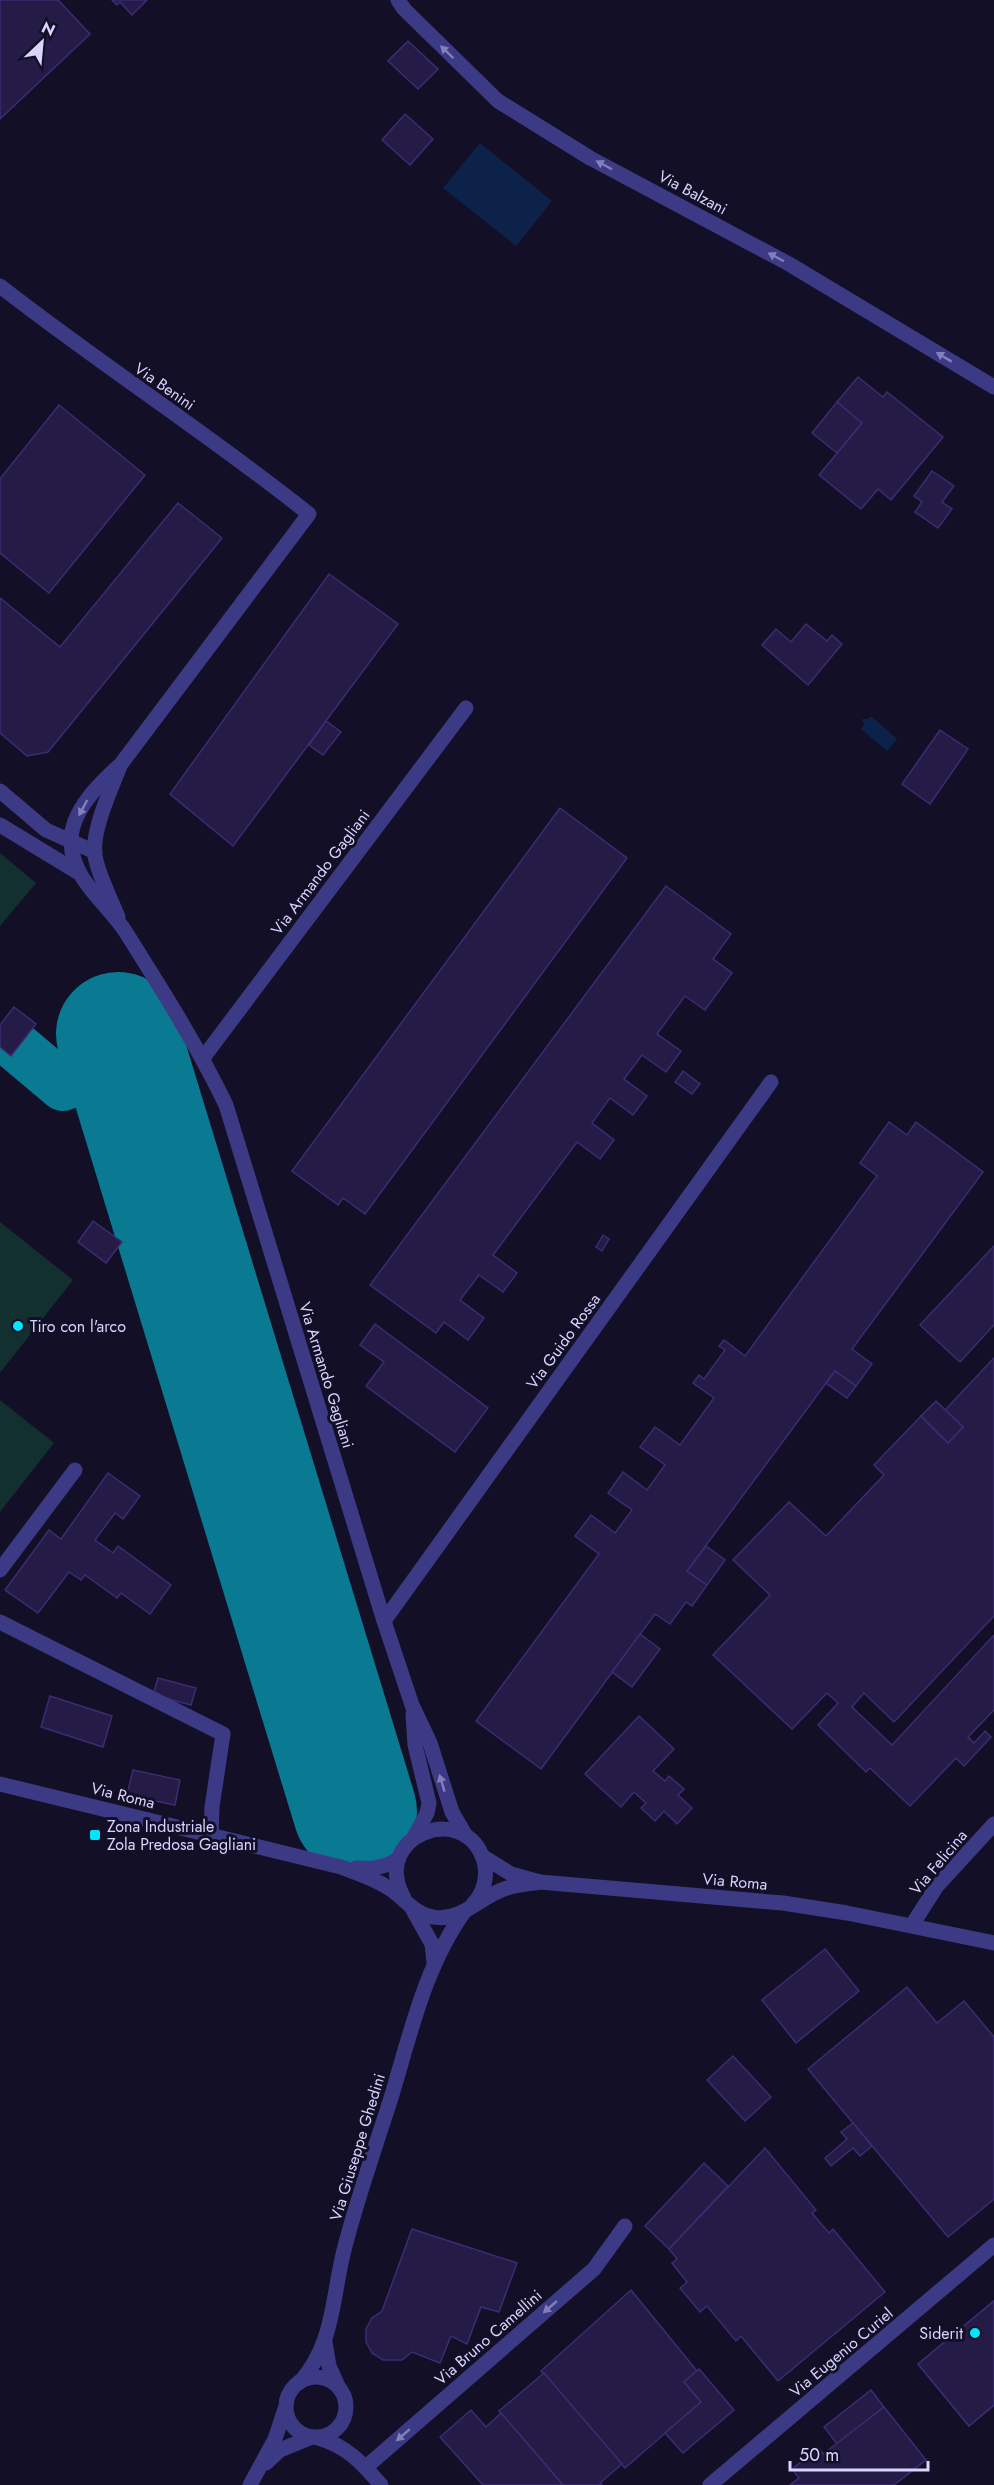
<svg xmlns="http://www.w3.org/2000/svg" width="994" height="2485" viewBox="0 0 994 2485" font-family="Jost,sans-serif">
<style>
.green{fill:#12302f}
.water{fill:#0c2248}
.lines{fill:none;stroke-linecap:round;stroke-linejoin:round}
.taxiway{stroke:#0a7a92;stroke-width:50}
.runway{stroke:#0a7a92;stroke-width:124}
.building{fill:#241b47;stroke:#3b2d73;stroke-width:1.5}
.minor{stroke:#3d3a85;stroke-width:15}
.oneway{fill:#837fbc}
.poi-dot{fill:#00e5ff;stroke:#130f26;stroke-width:2}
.labels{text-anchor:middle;stroke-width:6;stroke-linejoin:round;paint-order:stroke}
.street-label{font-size:16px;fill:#d9d4ff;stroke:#130f26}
.poi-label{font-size:16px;fill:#d9d4ff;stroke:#130f26;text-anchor:start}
</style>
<rect width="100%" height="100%" fill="#130f26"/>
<!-- green -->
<g class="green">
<path d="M0,853l36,30 -36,43z"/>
<path d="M0,1222l73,58 -73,93z"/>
<path d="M0,1400l54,43 -54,69z"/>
</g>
<!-- water -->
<g class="water">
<path d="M480,143l72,58 -36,45 -73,-58z"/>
<path d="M871,716l26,23 -10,12 -26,-22 3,-4 -2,-6h6z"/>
</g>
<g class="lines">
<!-- taxiway -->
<path class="taxiway" d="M18,1048l45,38 63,-26"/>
<!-- runway -->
<path class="runway" d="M118,1034l237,777"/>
</g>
<!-- building -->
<g class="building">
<path d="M0,0h58l32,34 -90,85z"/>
<path d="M112,0h35l-15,15 -12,-13 -3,3z"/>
<path d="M408,41l30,28 -20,20 -30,-28z"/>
<path d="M405,114l28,25 -23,26 -28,-25z"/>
<path d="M858,377l25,20 4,-5 56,45 -52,63 -13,-11 -17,20 -42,-34 43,-52 -25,-21z"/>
<path d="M837,402l25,21 -25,30 -25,-20z"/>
<path d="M59,405l86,70 -96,118 -49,-40v-74z"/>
<path d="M932,471l22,15 -12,16 10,7 -14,19 -23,-16 7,-10 -8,-6z"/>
<path d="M178,503l44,35 -174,214 -21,4 -27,-23v-135l60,49z"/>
<path d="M329,574l69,50 -165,222 -63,-52z"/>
<path d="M806,624l21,17 5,-6 10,9 -34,41 -46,-40 14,-16 15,13z"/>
<path d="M326,721l15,11 -18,23 -14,-10z"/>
<path d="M940,730l28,19 -38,55 -28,-20z"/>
<path d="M560,808l67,50 -262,356 -22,-16 -5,7 -46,-34z"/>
<path d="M666,886l65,48 -18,25 19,14 -27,37 -20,-14 -28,38 24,17 -15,21 -24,-17 -18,24 23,17 -14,19 -23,-17 -18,25 22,17 -14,19 -23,-17 -84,113 24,18 -14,19 -24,-17 -19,25 24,18 -16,22 -24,-18 -8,11 -66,-48z"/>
<path d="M14,1007l22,17 -25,32 -11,-9v-22z"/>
<path d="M683,1071l17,13 -8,10 -17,-12z"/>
<path d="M889,1122l18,13 9,-13 67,50 -131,177 20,15 -16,22 -21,-15 -148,200 20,14 -15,21 -6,-4 -16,22 -15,-10 -114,155 -65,-48 123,-167 -24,-18 16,-21 24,18 17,-23 -24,-17 15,-21 24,18 18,-25 -25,-18 15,-20 25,18 34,-47 -21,-15 6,-8 5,4 21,-29 -6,-4 5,-6 21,16 132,-180 -17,-13z"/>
<path d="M93,1221l29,21 -16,21 -28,-21z"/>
<path d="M603,1235l6,4 -7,12 -6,-4z"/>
<path d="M994,1246v79l-34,37 -40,-37z"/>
<path d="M375,1324l113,84 -33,44 -89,-66 18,-24 -24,-17z"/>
<path d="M994,1358v258l-100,106 -30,-29 -12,14 40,38 102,-110v75l-26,27 6,6 11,-12 6,6 -27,29 -8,-8 -46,48 -40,-38 -4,4 -48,-47 20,-22 -11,-10 -35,36 -79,-74 57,-60 -37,-35 56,-58 37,34 58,-61 -10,-10 47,-49 27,27 15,-16 -18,-17z"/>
<path d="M835,1371l21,15 -9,12 -21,-15z"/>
<path d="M936,1401l27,26 -15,16 -27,-27z"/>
<path d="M108,1473l32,23 -17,23 -8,-6 -20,27 18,13 5,-7 53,39 -21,29 -29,-21 -4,5 -32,-23 -4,5 -12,-8 -31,41 -33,-23 44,-60 12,9z"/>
<path d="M706,1546l19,14 -18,25 -20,-14z"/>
<path d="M640,1634l20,15 -28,38 -20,-15z"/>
<path d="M158,1678l38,10 -5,17 -38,-10z"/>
<path d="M50,1696l62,20 -9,31 -62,-20z"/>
<path d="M639,1716l35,33 -21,22 12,10 4,-5 15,13 -6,6 14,13 -15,16 -13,-13 -9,10 -14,-13 5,-5 -12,-11 -13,15 -36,-33z"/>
<path d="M133,1770l47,10 -5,25 -48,-10z"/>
<path d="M825,1949l34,42 -63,52 -34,-43z"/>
<path d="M907,1987l30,36 27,-22 30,36v162l-46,38 -140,-168z"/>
<path d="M733,2056l38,41 -26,24 -38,-41z"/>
<path d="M853,2123l19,23 -12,10 -7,-8 -22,18 -6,-8 22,-19 -6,-7z"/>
<path d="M765,2148l51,62 -4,3 17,20 4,-4 52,63 -107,89 -37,-45 -5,5 -29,-35 -7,6 -20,-24 7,-6 -15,-19 5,-4 -8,-10z"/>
<path d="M704,2163l24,23 -59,63 -24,-23z"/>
<path d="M412,2229l105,34 -18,49 -18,-5 -14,37 -16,-8 -11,27 -28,-11 -10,8h-19l-11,-7 -6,-11v-13l6,-11 10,-7z"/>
<path d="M631,2290l66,81 -13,11 17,20 -76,66 -84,-97z"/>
<path d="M994,2301v104l-25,21 -51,-62z"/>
<path d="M994,2301v104l-25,21 -51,-62z"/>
<path d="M699,2369l35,41 -51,43 -18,-20 36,-31 -17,-20z"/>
<path d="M544,2373l78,91 -22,19 2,2h-39l-64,-74z"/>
<path d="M871,2390l13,17 -47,37 -13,-17z"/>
<path d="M884,2407l42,53 -32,25h-104l9,-7 -7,-9 27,-21 4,6z"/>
<path d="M471,2410l15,17 15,-14 62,72h-80l-43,-48z"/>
</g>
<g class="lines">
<!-- minor -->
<g class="minor">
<path d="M398,0l6,9 94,92 92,57 199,106 205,123"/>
<path d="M0,286c101,79 209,148 309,228l-188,250c-21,19 -51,47 -50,79 2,38 35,59 54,88 36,57 72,114 101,174l158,516 28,84 18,38 22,69 14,24"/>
<path d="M0,791l46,39 49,22"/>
<path d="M0,825l79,48"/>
<path d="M118,917c-8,-20 -19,-40 -23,-61 -4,-24 16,-67 25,-90"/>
<path d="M203,1058l263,-350"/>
<path d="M0,1570l75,-100"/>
<path d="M384,1621l387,-539"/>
<path d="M0,1622l223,112 -11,73 -1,30"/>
<path d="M413,1714l2,31 14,58 -2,10 -13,24"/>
<path d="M0,1784l341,83c16,6 32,11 46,20 16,9 26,27 46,30 27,5 46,-19 71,-28 11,-4 24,-5 36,-7"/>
<path d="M482,1856l29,18 29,8 243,21 64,10 147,30"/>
<path d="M356,1868c16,1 28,0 42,-9"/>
<path d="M404,1898c-35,-62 61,-99 80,-37 4,15 0,32 -11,43"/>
<path d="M413,1910l19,34 2,18"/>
<path d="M912,1925l25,-39 57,-62"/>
<path d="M325,2342l4,24 9,20"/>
<circle cx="316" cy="2407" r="30"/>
<path d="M300,2382c34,-38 32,-84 44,-132 13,-51 31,-102 47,-152 19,-63 34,-132 73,-186"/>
<path d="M318,2438c29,8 44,25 63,47"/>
<path d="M266,2463l14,-13 32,-13"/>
<path d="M366,2467l228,-198 31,-43"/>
<path d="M250,2485l25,-46 10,-30"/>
<path d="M710,2485l284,-240"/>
</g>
</g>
<!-- one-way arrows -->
<defs><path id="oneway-solid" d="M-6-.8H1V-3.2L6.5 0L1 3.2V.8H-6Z" transform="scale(1.5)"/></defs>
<g class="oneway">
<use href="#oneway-solid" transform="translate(447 52) rotate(-136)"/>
<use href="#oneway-solid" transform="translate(604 165) rotate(-152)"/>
<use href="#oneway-solid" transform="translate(776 257) rotate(-152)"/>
<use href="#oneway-solid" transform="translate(944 357) rotate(-149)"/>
<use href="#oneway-solid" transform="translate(83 808) rotate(118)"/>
<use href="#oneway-solid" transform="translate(442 1783) rotate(-107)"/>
<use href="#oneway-solid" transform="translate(550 2307) rotate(139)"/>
<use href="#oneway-solid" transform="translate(403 2435) rotate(139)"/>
</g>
<!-- markers -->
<g class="poi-dot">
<circle cx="18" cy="1326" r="6"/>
<rect x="89" y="1829" width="12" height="12" rx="3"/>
<circle cx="975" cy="2333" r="6"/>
</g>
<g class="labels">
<!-- street labels -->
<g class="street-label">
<text transform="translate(693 192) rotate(28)" y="6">Via Balzani</text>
<text transform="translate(165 386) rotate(35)" y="6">Via Benini</text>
<text transform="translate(320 872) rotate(-53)" y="6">Via Armando Gagliani</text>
<text transform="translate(563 1341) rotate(-54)" y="6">Via Guido Rossa</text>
<text transform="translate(327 1375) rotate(73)" y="6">Via Armando Gagliani</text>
<text transform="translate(123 1795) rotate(14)" y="6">Via Roma</text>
<text transform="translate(938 1862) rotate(-50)" y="6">Via Felicina</text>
<text transform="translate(735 1881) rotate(5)" y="6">Via Roma</text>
<text transform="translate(357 2147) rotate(-73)" y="6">Via Giuseppe Ghedini</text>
<text transform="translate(488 2337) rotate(-41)" y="6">Via Bruno Camellini</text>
<text transform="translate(841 2352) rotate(-40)" y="6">Via Eugenio Curiel</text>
</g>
<!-- poi labels -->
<g class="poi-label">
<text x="30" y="1332">Tiro con l'arco</text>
<text x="107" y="1832">Zona Industriale<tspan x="107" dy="18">Zola Predosa Gagliani</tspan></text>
<text x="963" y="2339" text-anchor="end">Siderit</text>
</g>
</g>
<!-- north arrow -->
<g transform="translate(42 42) rotate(26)" stroke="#130f26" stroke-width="4.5" paint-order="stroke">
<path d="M0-4.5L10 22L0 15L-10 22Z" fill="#d9d4ff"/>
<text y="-9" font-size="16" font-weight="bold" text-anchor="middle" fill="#d9d4ff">N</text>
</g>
<!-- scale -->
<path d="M790 2461v9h138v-9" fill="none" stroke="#d9d4ff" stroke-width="3"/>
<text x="799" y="2461" font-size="18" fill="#d9d4ff" stroke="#130f26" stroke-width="4.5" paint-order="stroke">50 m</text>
</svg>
